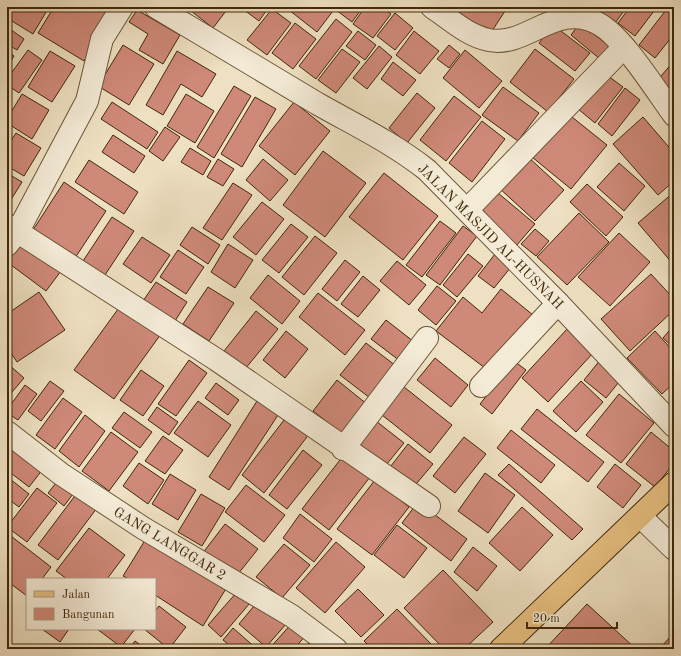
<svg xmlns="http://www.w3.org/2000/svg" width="681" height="656" viewBox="0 0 681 656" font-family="'Old Standard TT',serif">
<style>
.building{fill:#cf8979;stroke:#412809}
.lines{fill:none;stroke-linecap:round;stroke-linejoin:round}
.street-casing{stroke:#6c5637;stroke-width:24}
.primary-casing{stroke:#412809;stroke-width:24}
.street{stroke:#f4ebd7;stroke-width:22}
.primary{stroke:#e7c081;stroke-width:22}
.labels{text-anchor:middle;stroke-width:3.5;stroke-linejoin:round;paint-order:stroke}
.street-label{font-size:14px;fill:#412809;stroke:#f4ebd7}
</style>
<rect width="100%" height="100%" fill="#eee0c2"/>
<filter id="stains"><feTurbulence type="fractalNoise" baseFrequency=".005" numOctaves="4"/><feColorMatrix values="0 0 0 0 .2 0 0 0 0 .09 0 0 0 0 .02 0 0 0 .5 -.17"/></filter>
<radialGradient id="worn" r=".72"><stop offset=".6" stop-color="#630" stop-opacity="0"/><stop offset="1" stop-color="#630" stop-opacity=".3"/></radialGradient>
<!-- building -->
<g class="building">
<path d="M10,7h39l-16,27 -26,-16v-6z"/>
<path d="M54,7h63l-33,54 -46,-28z"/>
<path d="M186,7h43l-16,21z"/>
<path d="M240,7h29l-10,14z"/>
<path d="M291,7h45l-19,25 -28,-22z"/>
<path d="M339,7h24l-11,15 -16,-12z"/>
<path d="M365,7h17l9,7 -18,24 -20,-14z"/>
<path d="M456,7h49l2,1 -17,26 -36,-25z"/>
<path d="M594,7h33l-12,16z"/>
<path d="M630,7h27l-22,29 -17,-13z"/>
<path d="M272,9l19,14 -24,32 -20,-15z"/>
<path d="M137,10l43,25 -17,29 -24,-14 9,-16 -19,-12z"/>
<path d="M666,10l8,6v18l-19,24 -16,-13z"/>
<path d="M395,13l18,15 -18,22 -18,-14z"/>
<path d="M336,19l16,13 -36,47 -17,-13z"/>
<path d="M295,23l21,16 -23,30 -21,-16z"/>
<path d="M580,23l29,23 -9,13 -29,-24z"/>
<path d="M553,25l37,28 -15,18 -36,-28z"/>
<path d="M7,27l17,12 -7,11 -10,-6z"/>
<path d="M358,31l18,14 -11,15 -19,-14z"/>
<path d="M414,31l25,20 -19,23 -24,-19z"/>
<path d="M123,45l31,19 -25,41 -31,-19z"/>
<path d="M449,45l11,9 -11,14 -12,-9z"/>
<path d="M379,46l13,11 -25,32 -14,-11z"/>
<path d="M342,49l18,13 -24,31 -18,-13z"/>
<path d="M535,49l39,30 -26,33 -38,-30z"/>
<path d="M28,50l14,10 -23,33 -12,-8v-6z"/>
<path d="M465,50l37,31 -23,27 -36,-30z"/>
<path d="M7,51l7,5 -7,11z"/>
<path d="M50,51l25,15 -23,36 -24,-15z"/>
<path d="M177,51l39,23 -14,23 -21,-13 -18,31 -17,-10z"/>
<path d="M674,61v32l-5,5 -15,-14z"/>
<path d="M393,62l23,18 -13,16 -22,-17z"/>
<path d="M604,73l19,14 -28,36 -18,-15z"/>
<path d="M234,86l17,10 -37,62 -17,-11z"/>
<path d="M503,87l36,26 -21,28 -36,-26z"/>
<path d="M625,88l15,12 -28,36 -14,-12z"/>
<path d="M417,93l18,15 -28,35 -18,-15z"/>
<path d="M22,94l27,16 -17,29 -25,-16v-4z"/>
<path d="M186,94l28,17 -19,32 -28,-17z"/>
<path d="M454,96l27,21 -35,44 -26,-21z"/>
<path d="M255,97l21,12 -34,58 -21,-13z"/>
<path d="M112,102l46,30 -11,17 -46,-30z"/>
<path d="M294,102l36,29 -35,44 -36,-29z"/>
<path d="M567,113l40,32 -36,44 -39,-32z"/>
<path d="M643,117l31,36v28l-16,14 -45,-51z"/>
<path d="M482,121l23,18 -33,43 -23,-19z"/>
<path d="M165,127l15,10 -17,24 -14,-10z"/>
<path d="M16,133l25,15 -17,28 -17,-10v-19z"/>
<path d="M113,135l32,21 -11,17 -32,-21z"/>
<path d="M190,148l21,13 -8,14 -22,-13z"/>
<path d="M323,151l43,32 -41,54 -42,-32z"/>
<path d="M527,156l37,34 -29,31 -37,-34z"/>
<path d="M218,159l16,10 -11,17 -16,-9z"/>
<path d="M263,159l25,21 -18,21 -24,-21z"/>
<path d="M89,160l49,32 -14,22 -49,-32z"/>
<path d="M619,163l26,23 -21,25 -27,-24z"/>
<path d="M7,173l15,9 -15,24z"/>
<path d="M384,173l54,43 -35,44 -54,-43z"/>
<path d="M64,182l42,29 -31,47 -42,-28z"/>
<path d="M233,183l19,12 -30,45 -19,-12z"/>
<path d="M587,184l36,33 -17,19 -36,-34z"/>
<path d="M492,188l43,36 -19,22 -43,-36z"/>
<path d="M674,192v70l-1,2 -35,-41z"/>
<path d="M262,202l22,17 -28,36 -23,-18z"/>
<path d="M579,213l30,29 -42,43 -30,-28z"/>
<path d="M112,217l22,14 -29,44 -22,-14z"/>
<path d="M440,221l16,12 -34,44 -16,-12z"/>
<path d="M291,224l17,13 -29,36 -17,-13z"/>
<path d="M463,226l14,10 -37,49 -14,-10z"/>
<path d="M192,227l28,18 -12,19 -28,-19z"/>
<path d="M535,229l14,12 -13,15 -15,-12z"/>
<path d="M619,233l31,29 -40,44 -32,-29z"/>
<path d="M315,236l22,17 -33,42 -22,-18z"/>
<path d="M142,237l28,18 -19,28 -28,-19z"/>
<path d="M19,241l42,30 -15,20 -39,-29v-5z"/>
<path d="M228,244l25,16 -18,28 -24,-16z"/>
<path d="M178,250l26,17 -18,27 -26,-17z"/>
<path d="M468,254l15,12 -26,31 -14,-12z"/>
<path d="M495,254l16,13 -17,21 -16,-12z"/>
<path d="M345,260l15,12 -23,29 -15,-12z"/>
<path d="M397,261l29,24 -17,20 -29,-24z"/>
<path d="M651,274l23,25v11l-44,41 -29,-32z"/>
<path d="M268,275l32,26 -18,23 -32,-26z"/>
<path d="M363,276l17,14 -22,27 -17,-13z"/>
<path d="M156,282l31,20 -12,19 -32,-20z"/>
<path d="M437,286l19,15 -20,24 -18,-15z"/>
<path d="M208,287l26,16 -25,38 -26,-17z"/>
<path d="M501,289l32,26 -44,56 -53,-40 27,-34 19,16z"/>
<path d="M39,292l26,38 -48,32 -10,-15v-33z"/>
<path d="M318,293l47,37 -20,25 -46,-38z"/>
<path d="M121,305l40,29 -47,65 -40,-29z"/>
<path d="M256,311l22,18 -33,40 -21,-18z"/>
<path d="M386,320l32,25 -14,19 -33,-25z"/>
<path d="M674,325v23l-11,-10z"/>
<path d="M568,328l26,24 -46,50 -26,-24z"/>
<path d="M286,331l22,18 -23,29 -22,-18z"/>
<path d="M655,331l19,21v31l-12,11 -35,-36z"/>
<path d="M366,343l34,26 -26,32 -34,-26z"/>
<path d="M435,358l33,27 -17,22 -34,-27z"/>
<path d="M601,359l22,18 -17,21 -22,-18z"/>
<path d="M189,360l18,13 -31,43 -18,-12z"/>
<path d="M514,361l12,9 -34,44 -12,-10z"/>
<path d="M7,363l17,15 -17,20z"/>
<path d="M141,370l23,16 -21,30 -23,-16z"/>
<path d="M337,380l36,29 -24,30 -36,-28z"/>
<path d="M50,381l14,10 -23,30 -13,-10z"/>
<path d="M581,381l22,21 -27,30 -23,-21z"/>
<path d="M216,383l23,17 -11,15 -23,-17z"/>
<path d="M25,385l12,9 -19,26 -11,-7v-3z"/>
<path d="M404,387l48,38 -22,28 -48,-38z"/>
<path d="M619,394l35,29 -33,40 -35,-28z"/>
<path d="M63,398l19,14 -27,37 -19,-14z"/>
<path d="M198,401l33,24 -23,32 -34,-24z"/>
<path d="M257,401l21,14 -49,75 -20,-13z"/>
<path d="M157,407l21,15 -9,13 -21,-15z"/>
<path d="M537,409l67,53 -16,20 -67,-53z"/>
<path d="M124,412l28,20 -12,16 -28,-20z"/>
<path d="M85,415l20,16 -26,36 -20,-16z"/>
<path d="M287,416l23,17 -46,60 -22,-18z"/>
<path d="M376,421l28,22 -22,27 -27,-21z"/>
<path d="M511,430l44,35 -14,18 -44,-35z"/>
<path d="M111,432l27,20 -29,39 -27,-20z"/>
<path d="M651,432l23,19v12l-19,24 -29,-23z"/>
<path d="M163,436l20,14 -18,24 -20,-13z"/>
<path d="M464,437l22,17 -31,39 -22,-17z"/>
<path d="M7,441l36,28 -14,18 -22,-17z"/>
<path d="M408,444l25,20 -22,26 -24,-19z"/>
<path d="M303,450l19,15 -35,44 -18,-14z"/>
<path d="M343,456l27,21 -41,53 -27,-21z"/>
<path d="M139,463l25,17 -16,24 -25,-18z"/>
<path d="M509,464l74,65 -11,11 -74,-65z"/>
<path d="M615,464l26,21 -18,23 -26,-21z"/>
<path d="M485,473l30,22 -27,38 -30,-22z"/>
<path d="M170,474l26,16 -18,30 -26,-16z"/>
<path d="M60,478l16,12 -12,16 -16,-13z"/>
<path d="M10,479l19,15 -10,13 -12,-9v-16z"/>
<path d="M375,480l34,27 -37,48 -35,-26z"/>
<path d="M246,485l39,30 -21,27 -39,-30z"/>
<path d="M37,488l20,15 -30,39 -20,-15z"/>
<path d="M77,493l20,15 -39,52 -20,-15z"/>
<path d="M201,494l24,14 -23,38 -24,-14z"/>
<path d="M418,502l49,37 -16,22 -49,-38z"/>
<path d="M522,507l31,28 -33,36 -31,-28z"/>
<path d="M300,514l32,25 -18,23 -31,-24z"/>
<path d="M225,524l33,25 -24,30 -32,-25z"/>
<path d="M397,525l30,23 -23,30 -30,-23z"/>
<path d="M89,528l36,27 -18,24h-40l-11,-8z"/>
<path d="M7,533l44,34 -9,12h-15v17l-20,-15z"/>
<path d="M147,537l80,50 -24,39 -48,-31v-16h-26l-6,-3z"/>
<path d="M336,542l29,25 -40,46 -29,-25z"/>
<path d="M284,544l26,21 -28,33 -26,-21z"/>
<path d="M473,547l24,19 -20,25 -23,-19z"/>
<path d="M443,570l50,52 -29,27h-20l-40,-41z"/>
<path d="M358,589l26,26 -23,22 -26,-26z"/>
<path d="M237,592l13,11 -29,34 -13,-12z"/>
<path d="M259,600l28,23 -21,24 -27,-23z"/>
<path d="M587,604l49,45h-91z"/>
<path d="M159,606l27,21 -17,22 -25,-20h11v-18z"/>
<path d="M397,609l34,35 -4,5h-55l-8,-8z"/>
<path d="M293,622l14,12 -13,15h-25z"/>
<path d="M233,628l24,21h-23l-11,-9z"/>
<path d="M42,629h27l-9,13z"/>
<path d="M97,629h38l-14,18z"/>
<path d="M674,633v16h-15z"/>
<path d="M314,637l14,12h-24z"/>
<path d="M135,641l11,8h-17z"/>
</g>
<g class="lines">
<defs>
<g id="street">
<path d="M156,7c54,32 108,65 162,97 37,21 75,39 109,66l131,133 116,123"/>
<path d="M432,7c18,12 36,29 57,33 38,8 67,-40 110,-16 24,13 58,68 75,91"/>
<path d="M467,210l157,-163"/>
<path d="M7,225l210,135 212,146"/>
<path d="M7,245l11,-14 69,-130 15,-62 20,-32"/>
<path d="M481,386l77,-83"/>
<path d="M7,432l54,42 82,54 149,88 44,33"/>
<path d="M343,449l84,-111"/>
<path d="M640,516l34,33"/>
</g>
<path id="primary" d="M501,649l173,-166"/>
</defs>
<!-- street casing -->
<use href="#street" class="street-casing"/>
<!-- primary casing -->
<use href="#primary" class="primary-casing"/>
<!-- street -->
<use href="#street" class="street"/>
<!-- primary -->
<use href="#primary" class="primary"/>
</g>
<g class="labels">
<!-- street labels -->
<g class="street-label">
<text transform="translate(491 236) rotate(45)" y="5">JALAN MASJID AL-HUSNAH</text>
<text transform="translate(170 543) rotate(31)" y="5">GANG LANGGAR 2</text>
</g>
</g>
<!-- margin -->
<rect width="681" height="656" fill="none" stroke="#eee0c2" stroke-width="24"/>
<rect x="8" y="8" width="665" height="640" fill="none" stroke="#412809" stroke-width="2"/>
<rect x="12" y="12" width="657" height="632" fill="none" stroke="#412809"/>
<!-- legend -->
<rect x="26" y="578" width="130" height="52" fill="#f4ebd7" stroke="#ac9d85"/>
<rect x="34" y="591" width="20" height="6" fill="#e7c081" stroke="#ac9d85"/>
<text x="62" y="598" font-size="12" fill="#412809">Jalan</text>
<rect x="34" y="608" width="20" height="12" fill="#cf8979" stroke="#ac9d85"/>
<text x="62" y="618" font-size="12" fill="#412809">Bangunan</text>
<!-- scale -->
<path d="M527 622v6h90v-6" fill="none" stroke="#412809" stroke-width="2"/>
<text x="533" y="622" font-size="12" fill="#412809" stroke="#f4ebd7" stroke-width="3" paint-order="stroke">20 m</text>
<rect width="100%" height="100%" filter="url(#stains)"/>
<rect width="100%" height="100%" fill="url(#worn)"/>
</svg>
